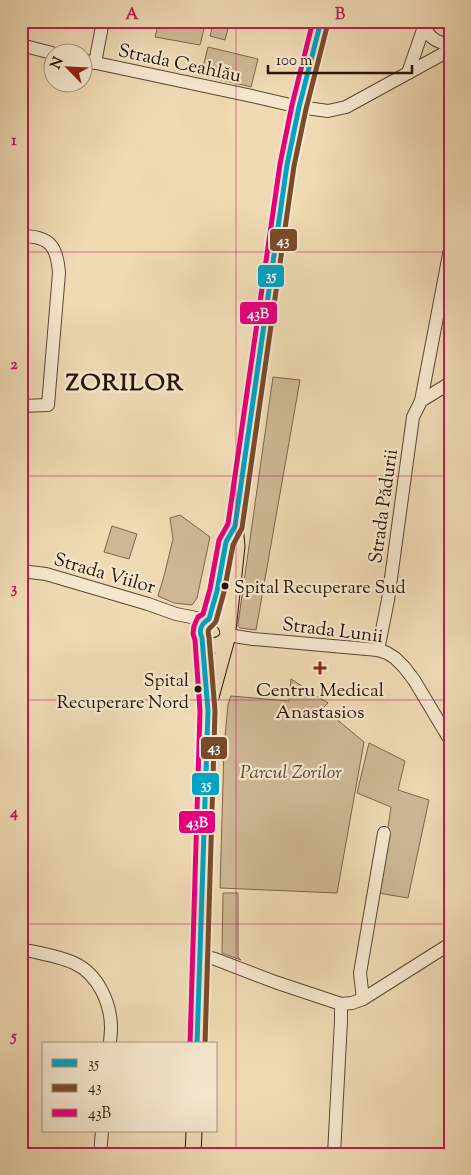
<svg xmlns="http://www.w3.org/2000/svg" width="471" height="1175" viewBox="0 0 471 1175" font-family="'Sorts Mill Goudy',serif">
<style>
.green{fill:#ceb896;stroke:#7c664e}
.lines{fill:none;stroke-linecap:round;stroke-linejoin:round}
.minor-casing{stroke:#5b4632;stroke-width:14}
.major-casing{stroke:#2a1406;stroke-width:17}
.minor{stroke:#f5e7ce;stroke-width:12}
.major{stroke:#efdab4;stroke-width:15}
.bus-1-casing{stroke:#f5e7ce;stroke-width:9}
.bus-2-casing{stroke:#f5e7ce;stroke-width:9}
.bus-3-casing{stroke:#f5e7ce;stroke-width:9}
.bus-1{stroke:#02a2c4;stroke-width:5}
.bus-2{stroke:#7a4b2a;stroke-width:5}
.bus-3{stroke:#e5007d;stroke-width:5}
.grid{fill:none;stroke:#c2185b;stroke-width:1;stroke-opacity:0.55}
.bus-dot{fill:#2a1406;stroke:#f5e7ce;stroke-width:2}
.poi-dot{fill:#8f2418;stroke:#f5e7ce;stroke-width:2}
.labels{text-anchor:middle;stroke-width:4.5;stroke-linejoin:round;paint-order:stroke}
.bus-label{font-size:18px;fill:#2a1406;stroke:#f5e7ce;text-anchor:start}
.street-label{font-size:19px;fill:#2a1406;stroke:#f5e7ce}
.poi-label{font-size:19px;fill:#2a1406;stroke:#f5e7ce}
.park-label{font-size:19px;font-style:italic;fill:#5b4531;stroke:#f5e7ce}
.district-label{font-size:24px;font-weight:bold;letter-spacing:1px;fill:#2a1406;stroke:#f5e7ce}
.line-badge{stroke:#f5e7ce;stroke-width:2}
.badge-label{font-size:14px;text-anchor:middle;font-weight:bold;fill:#fff}
.neatline{fill:none;stroke:#c2185b;stroke-width:2}
.grid-label{font-size:16px;text-anchor:middle;font-weight:bold;fill:#c2185b}
</style>
<rect width="100%" height="100%" fill="#efdab4"/>
<filter id="stains"><feTurbulence type="fractalNoise" baseFrequency=".004" numOctaves="4"/><feColorMatrix values="0 0 0 0 .2 0 0 0 0 .09 0 0 0 0 .02 0 0 0 .5 -.17"/></filter>
<radialGradient id="worn" r=".72"><stop offset=".6" stop-color="#630" stop-opacity="0"/><stop offset="1" stop-color="#630" stop-opacity=".3"/></radialGradient>
<!-- green -->
<g class="green">
<path d="M159,21h47l-6,24 -45,-8z"/>
<path d="M214,21h16l-5,19 -15,-4z"/>
<path d="M208,47l50,12 -7,28 -50,-12z"/>
<path d="M273,377l27,3 -44,250 -16,-2 -2,-2v-2z"/>
<path d="M180,515l30,22 -13,61 -5,7 -18,-2 -16,-7 6,-20 9,-37 -3,-21z"/>
<path d="M112,526l25,8 -8,25 -25,-7z"/>
<path d="M291,679l37,24 -5,5 41,34 -27,151 -117,-5 4,-140 4,-44 3,-8 58,5z"/>
<path d="M369,743l36,18 -7,29 31,10 -21,98 -30,-5 13,-86 -34,-14z"/>
<path d="M223,893h15v64l3,3 -19,-7z"/>
</g>
<g class="lines">
<defs>
<g id="minor">
<path d="M424,26c5,12 13,17 26,18"/>
<path d="M21,45l31,8"/>
<path d="M82,60l174,37 43,10 29,4 18,-4 104,-57"/>
<path d="M95,63l8,-42"/>
<path d="M408,73l18,-52"/>
<path d="M21,236c28,0 36,9 38,37l-11,132 -27,1"/>
<path d="M421,401l29,-152"/>
<path d="M21,571l25,3 102,30 28,10 30,6"/>
<path d="M228,635l25,4 125,11 9,3 8,5 9,9 10,13 36,60"/>
<path d="M378,650l10,-50 25,-183 8,-16 29,-18"/>
<path d="M21,949c18,4 37,7 53,14 24,11 37,40 37,65 0,5 -1,11 -1,16"/>
<path d="M200,955l15,4 60,23 66,22 11,-1 11,-4 87,-55"/>
<path d="M363,999l-3,-26 24,-140"/>
<path d="M100,1154l2,-23"/>
<path d="M334,1154l7,-133v-17"/>
</g>
<g id="major">
<path d="M209,619l8,-28 9,-49 9,-16"/>
<path d="M228,630l9,-84 -2,-20 52,-361 12,-58 22,-86"/>
<path d="M211,697l17,-62c0,-20 -24,-23 -28,-6 -3,16 17,22 26,10"/>
<path d="M197,1044l11,-333 -6,-73"/>
<path d="M193,1154l1,-23"/>
</g>
</defs>
<!-- minor casing -->
<use href="#minor" class="minor-casing"/>
<!-- major casing -->
<use href="#major" class="major-casing"/>
<!-- minor -->
<use href="#minor" class="minor"/>
<!-- major -->
<use href="#major" class="major"/>
<defs>
<path id="bus-1" d="M197,1044l11,-333 -6,-73c-4,-8 0,-15 7,-19l8,-28 9,-49 9,-16 52,-361 12,-58 22,-86"/>
<path id="bus-2" d="M205,1044l10,-333 -6,-74c-3,-11 3,-8 7,-16l8,-29 9,-47 9,-17 52,-362 12,-57 22,-86"/>
<path id="bus-3" d="M190,1044l10,-333 -5,-71 -2,-6 1,-8 4,-9 5,-3 7,-25 9,-49 9,-16 52,-360 12,-59 21,-84"/>
</defs>
<!-- bus-1 casing -->
<use href="#bus-1" class="bus-1-casing"/>
<!-- bus-2 casing -->
<use href="#bus-2" class="bus-2-casing"/>
<!-- bus-3 casing -->
<use href="#bus-3" class="bus-3-casing"/>
<!-- bus-1 -->
<use href="#bus-1" class="bus-1"/>
<!-- bus-2 -->
<use href="#bus-2" class="bus-2"/>
<!-- bus-3 -->
<use href="#bus-3" class="bus-3"/>
</g>
<!-- grid -->
<path class="grid" d="M236,21v1133M21,252h429M21,476h429M21,700h429M21,924h429"/>
<!-- markers -->
<g class="bus-dot">
<circle cx="225" cy="586" r="4.5"/>
<circle cx="198" cy="689" r="4.5"/>
</g>
<path class="poi-dot" d="M317.5 660.5h5v5h5v5h-5v5h-5v-5h-5v-5h5z"/>
<g class="labels">
<!-- bus labels -->
<g class="bus-label">
<text x="234" y="593">Spital Recuperare Sud</text>
<text x="189" y="686" text-anchor="end">Spital<tspan x="189" dy="22">Recuperare Nord</tspan></text>
</g>
<!-- street labels -->
<g class="street-label">
<text transform="translate(180 62) rotate(12)" y="7">Strada Ceahlău</text>
<text transform="translate(382 506) rotate(-82)" y="7">Strada Pădurii</text>
<text transform="translate(105 572) rotate(16)" y="7">Strada Viilor</text>
<text transform="translate(333 629) rotate(7)" y="7">Strada Lunii</text>
</g>
<!-- poi labels -->
<g class="poi-label">
<text x="320" y="696">Centru Medical<tspan x="320" dy="22">Anastasios</tspan></text>
</g>
<!-- park labels -->
<g class="park-label">
<text x="291" y="778">Parcul Zorilor</text>
</g>
<!-- district labels -->
<g class="district-label">
<text x="125" y="390">ZORILOR</text>
</g>
</g>
<g class="line-badge">
<rect x="269" y="228" width="29" height="24" rx="5" fill="#7a4b2a"/>
<rect x="257" y="264" width="28" height="24" rx="5" fill="#02a2c4"/>
<rect x="239" y="301" width="39" height="24" rx="5" fill="#e5007d"/>
<rect x="200" y="736" width="28" height="24" rx="5" fill="#7a4b2a"/>
<rect x="191" y="772" width="29" height="24" rx="5" fill="#02a2c4"/>
<rect x="178" y="810" width="38" height="24" rx="5" fill="#e5007d"/>
</g>
<g class="badge-label">
<text x="283" y="245">43</text>
<text x="271" y="280">35</text>
<text x="258" y="318">43B</text>
<text x="214" y="752">43</text>
<text x="206" y="789">35</text>
<text x="197" y="827">43B</text>
</g>
<!-- margin -->
<rect width="471" height="1175" fill="none" stroke="#efdab4" stroke-width="55"/>
<!-- legend -->
<rect x="42" y="1042" width="175" height="90" fill="#f5e7ce" stroke="#a4937e"/>
<rect x="52" y="1059" width="25" height="8" fill="#02a2c4" stroke="#a4937e"/>
<text x="88" y="1068" font-size="15" fill="#2a1406">35</text>
<rect x="52" y="1084" width="25" height="8" fill="#7a4b2a" stroke="#a4937e"/>
<text x="88" y="1092" font-size="15" fill="#2a1406">43</text>
<rect x="52" y="1109" width="25" height="8" fill="#e5007d" stroke="#a4937e"/>
<text x="88" y="1118" font-size="15" fill="#2a1406">43B</text>
<!-- north arrow -->
<g transform="translate(68 68) rotate(294)"><circle r="24" fill="#f5e7ce" stroke="#a4937e"/>
<path d="M0-4L9 19L0 12L-9 19Z" fill="#8f2418"/>
<text y="-8" font-size="14" font-weight="bold" text-anchor="middle" fill="#2a1406">N</text>
</g>
<!-- scale -->
<path d="M268 65v8h144v-8" fill="none" stroke="#2a1406" stroke-width="2.5"/>
<text x="276" y="65" font-size="15" fill="#2a1406" stroke="#f5e7ce" stroke-width="4" paint-order="stroke">100 m</text>
<rect x="28" y="28" width="416" height="1120" class="neatline"/>
<g class="grid-label">
<text x="132" y="19">A</text>
<text x="340" y="19">B</text>
<text x="14" y="145">1</text>
<text x="14" y="369">2</text>
<text x="14" y="593">3</text>
<text x="14" y="817">4</text>
<text x="14" y="1041">5</text>
</g>
<rect width="100%" height="100%" filter="url(#stains)"/>
<rect width="100%" height="100%" fill="url(#worn)"/>
</svg>
